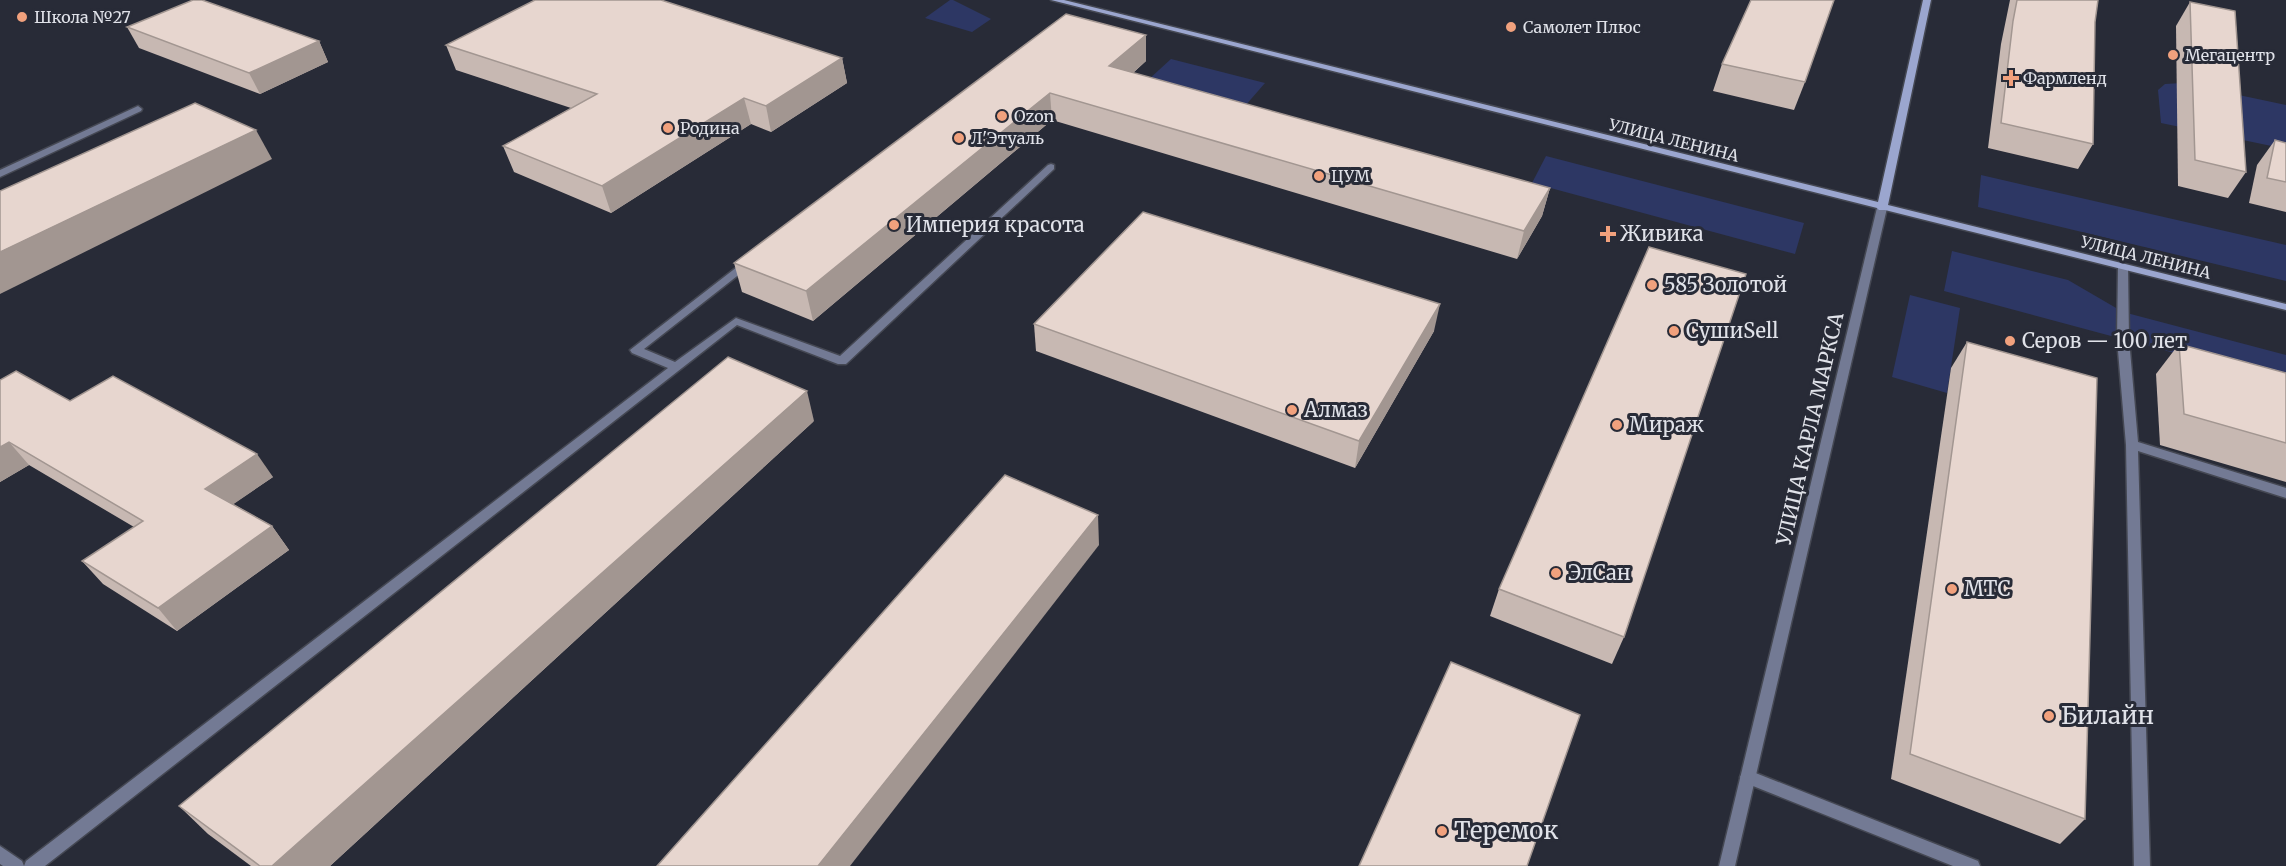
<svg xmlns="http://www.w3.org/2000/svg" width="2286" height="866" viewBox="0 0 2286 866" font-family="Merriweather,serif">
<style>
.green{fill:#2d3764}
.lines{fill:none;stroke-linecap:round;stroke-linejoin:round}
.service-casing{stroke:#454853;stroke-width:3}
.tertiary-casing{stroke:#454853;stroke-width:3}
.secondary-casing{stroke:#454853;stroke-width:3}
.service{fill:#737a94;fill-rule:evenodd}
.tertiary{fill:#737a94;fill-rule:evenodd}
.secondary{fill:#9ba6cf;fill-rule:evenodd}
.wall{fill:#c7b8b2}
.shaded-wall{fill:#a29691}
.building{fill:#e7d6cf;stroke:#a29691;stroke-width:1.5}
.poi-dot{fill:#f1a17d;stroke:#282b37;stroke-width:2}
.labels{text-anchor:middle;stroke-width:6;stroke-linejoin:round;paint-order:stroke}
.far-poi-label{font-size:16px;fill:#e0e2e9;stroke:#282b37;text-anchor:start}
.far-street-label{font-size:16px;fill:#e0e2e9;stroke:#282b37}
.poi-label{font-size:20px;fill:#e0e2e9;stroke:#282b37;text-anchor:start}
.street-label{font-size:20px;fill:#e0e2e9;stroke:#282b37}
.near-poi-label{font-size:24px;fill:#e0e2e9;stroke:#282b37;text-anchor:start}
</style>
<rect width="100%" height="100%" fill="#282b37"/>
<!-- green -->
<g class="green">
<path d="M950,0h3l38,19 -19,13 -47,-14z"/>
<path d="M1171,59l94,24 -20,23 -97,-26z"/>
<path d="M2182,83l104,22v44l-125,-26 -3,-33 7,-6z"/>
<path d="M1546,156l258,67 -9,31 -263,-71z"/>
<path d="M1981,175l305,70v36l-308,-74z"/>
<path d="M1952,251l116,29 55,32 163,43v28l-342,-92z"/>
<path d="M1910,295l50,13 -13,85 -55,-16z"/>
</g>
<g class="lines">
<defs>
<g id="service">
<path d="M138,106l4,3 -1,2 -141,66v-7z"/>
<path d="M1051,164l3,1v4l-208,195h-8l-101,-39 -692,541h-21l2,-5 642,-493 -36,-15 -2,-3 116,-90h8l1,2 -111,87 31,13 61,-44 104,38 208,-191z"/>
<path d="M2123,264l5,3 1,72 9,103 148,46v10l-148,-47 12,415h-16l-8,-421 -9,-106 1,-72z"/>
<path d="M1748,770l230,91 2,5h-27l-210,-84 -3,-5 3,-5z"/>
</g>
<g id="tertiary">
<path d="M1882,205l5,3 -152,658h-16l158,-658z"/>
<path d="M0,846l22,15 2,5h-21l-3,-2z"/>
</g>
<path id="secondary" d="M1051,0h13l814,202 45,-202h8l-43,205 398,99v6l-401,-100h-6l-2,-2z"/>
</defs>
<!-- service casing -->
<use href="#service" class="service-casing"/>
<!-- tertiary casing -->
<use href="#tertiary" class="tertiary-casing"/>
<!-- secondary casing -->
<use href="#secondary" class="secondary-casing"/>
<!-- service -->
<use href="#service" class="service"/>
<!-- tertiary -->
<use href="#tertiary" class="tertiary"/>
<!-- secondary -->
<use href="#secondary" class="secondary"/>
</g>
<!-- wall -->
<g class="wall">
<path d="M2010,0h88l-3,22 -2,122 -15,25 -90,-21 13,-104z"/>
<path d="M2190,2l56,170 -18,26 -50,-12 -2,-160z"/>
<path d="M1066,14l80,47 -13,12 417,115 -8,28 -25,43 -465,-139 -239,201 -71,-29 -8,-29z"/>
<path d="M127,27l192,14 9,21 -68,32 -121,-46z"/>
<path d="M446,45l396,13 5,25 -76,49 -20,-8 -140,89 -97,-41 -11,-26 68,-38 -115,-38z"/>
<path d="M1722,64l83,18 -11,28 -81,-19z"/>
<path d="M2275,140l11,3v69l-37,-9 8,-38z"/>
<path d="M1034,324l400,7 -79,137 -319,-117z"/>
<path d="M1967,342l118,477 -25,25 -169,-65 60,-411z"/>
<path d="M2179,344l107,29v109l-126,-37 -4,-71z"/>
<path d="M0,380l70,21 203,76 -40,27 39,22 17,24 -112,81 -74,-47 -21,-23 52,-34 -105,-62 -29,17z"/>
<path d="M814,421l-484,445h-79l-43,-32 -29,-28z"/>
<path d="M1499,589l125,48 -12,27 -122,-48z"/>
</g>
<!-- shaded-wall -->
<g class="shaded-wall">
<path d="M1146,35v26l-36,32 -1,-27z"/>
<path d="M319,41l9,21 -68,32 -11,-21z"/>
<path d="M842,58l5,25 -76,49 -5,-26z"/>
<path d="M1050,93l2,27 -239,201 -7,-30z"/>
<path d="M744,98l7,26 -140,89 -9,-27z"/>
<path d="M256,130l16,29 -272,135v-42z"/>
<path d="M1550,188l-8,28 -25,43 7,-28z"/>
<path d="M1440,304l-6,27 -79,137 4,-27z"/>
<path d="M807,391l7,30 -484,445h-58z"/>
<path d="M9,442l20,23 -29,17v-35z"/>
<path d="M257,454l16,23 -51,35 -17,-23z"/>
<path d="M1098,515l1,30 -249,321h-32z"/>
<path d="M272,526l17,24 -112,81 -19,-23z"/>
</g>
<!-- building -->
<g class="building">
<path d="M193,0h9l117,41 -70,32 -122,-46z"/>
<path d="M535,0h126l181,58 -76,48 -22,-8 -142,88 -99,-40 94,-52 -151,-49z"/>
<path d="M1751,0h83l-29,82 -83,-18z"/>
<path d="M2017,0h81l-3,22 -2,122 -92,-21 12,-102z"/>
<path d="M2190,2l45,9 11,161 -51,-12z"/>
<path d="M1066,14l80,21 -37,31 441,122 -26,43 -474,-138 -244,198 -72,-28z"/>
<path d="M195,103l61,27 -256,122v-61z"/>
<path d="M2275,140l11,3v39l-19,-4z"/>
<path d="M1143,212l297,92 -81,137 -325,-117z"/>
<path d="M1649,247l97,27 -122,363 -125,-48z"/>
<path d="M1967,342l130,36 -12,441 -175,-65z"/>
<path d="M2179,344l107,29v70l-102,-29z"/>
<path d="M728,357l79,34 -535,475h-12l-81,-60z"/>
<path d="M16,371l54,30 43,-25 144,78 -52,35 67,37 -114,82 -76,-47 61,-40 -134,-79 -9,5v-67z"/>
<path d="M1005,475l93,40 -280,351h-161z"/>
<path d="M1451,662l129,53 -53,151h-168z"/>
</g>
<!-- markers -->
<g class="poi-dot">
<circle cx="22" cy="17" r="6"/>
<circle cx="1511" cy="27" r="6"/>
<circle cx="2173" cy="55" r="6"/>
<path d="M2008 69h6v6h6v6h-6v6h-6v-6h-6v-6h6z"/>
<circle cx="1002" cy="116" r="6"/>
<circle cx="668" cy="128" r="6"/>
<circle cx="959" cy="138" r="6"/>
<circle cx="1319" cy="176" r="6"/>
<circle cx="894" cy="225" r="6"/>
<path d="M1605 225h6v6h6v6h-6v6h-6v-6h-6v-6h6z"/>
<circle cx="1652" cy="285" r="6"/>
<circle cx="1674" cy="331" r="6"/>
<circle cx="2010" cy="341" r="6"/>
<circle cx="1292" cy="410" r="6"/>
<circle cx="1617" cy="425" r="6"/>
<circle cx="1556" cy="573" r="6"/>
<circle cx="1952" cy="589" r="6"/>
<circle cx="2049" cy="716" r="6"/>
<circle cx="1442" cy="831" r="6"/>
</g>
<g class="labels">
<!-- far-poi labels -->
<g class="far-poi-label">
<text x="34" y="23">Школа №27</text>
<text x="1523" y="33">Самолет Плюс</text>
<text x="2185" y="61">Мегацентр</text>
<text x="2023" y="84">Фармленд</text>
<text x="1014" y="122">Ozon</text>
<text x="680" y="134">Родина</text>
<text x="971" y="144">Л'Этуаль</text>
<text x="1331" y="182">ЦУМ</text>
</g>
<!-- far-street labels -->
<g class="far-street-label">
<text transform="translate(1674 140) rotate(14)" y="6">УЛИЦА ЛЕНИНА</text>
<text transform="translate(2146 257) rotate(14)" y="6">УЛИЦА ЛЕНИНА</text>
</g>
<!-- poi labels -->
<g class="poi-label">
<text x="906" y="232">Империя красота</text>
<text x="1620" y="241">Живика</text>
<text x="1664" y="292">585 Золотой</text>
<text x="1686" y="338">СушиSell</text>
<text x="2022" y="348">Серов — 100 лет</text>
<text x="1304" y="417">Алмаз</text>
<text x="1629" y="432">Мираж</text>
<text x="1568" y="580">ЭлСан</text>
<text x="1964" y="596">МТС</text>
</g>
<!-- street labels -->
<g class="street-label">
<text transform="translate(1810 429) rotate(-77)" y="7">УЛИЦА КАРЛА МАРКСА</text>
</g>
<!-- near-poi labels -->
<g class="near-poi-label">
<text x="2061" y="724">Билайн</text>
<text x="1454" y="839">Теремок</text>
</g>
</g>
</svg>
